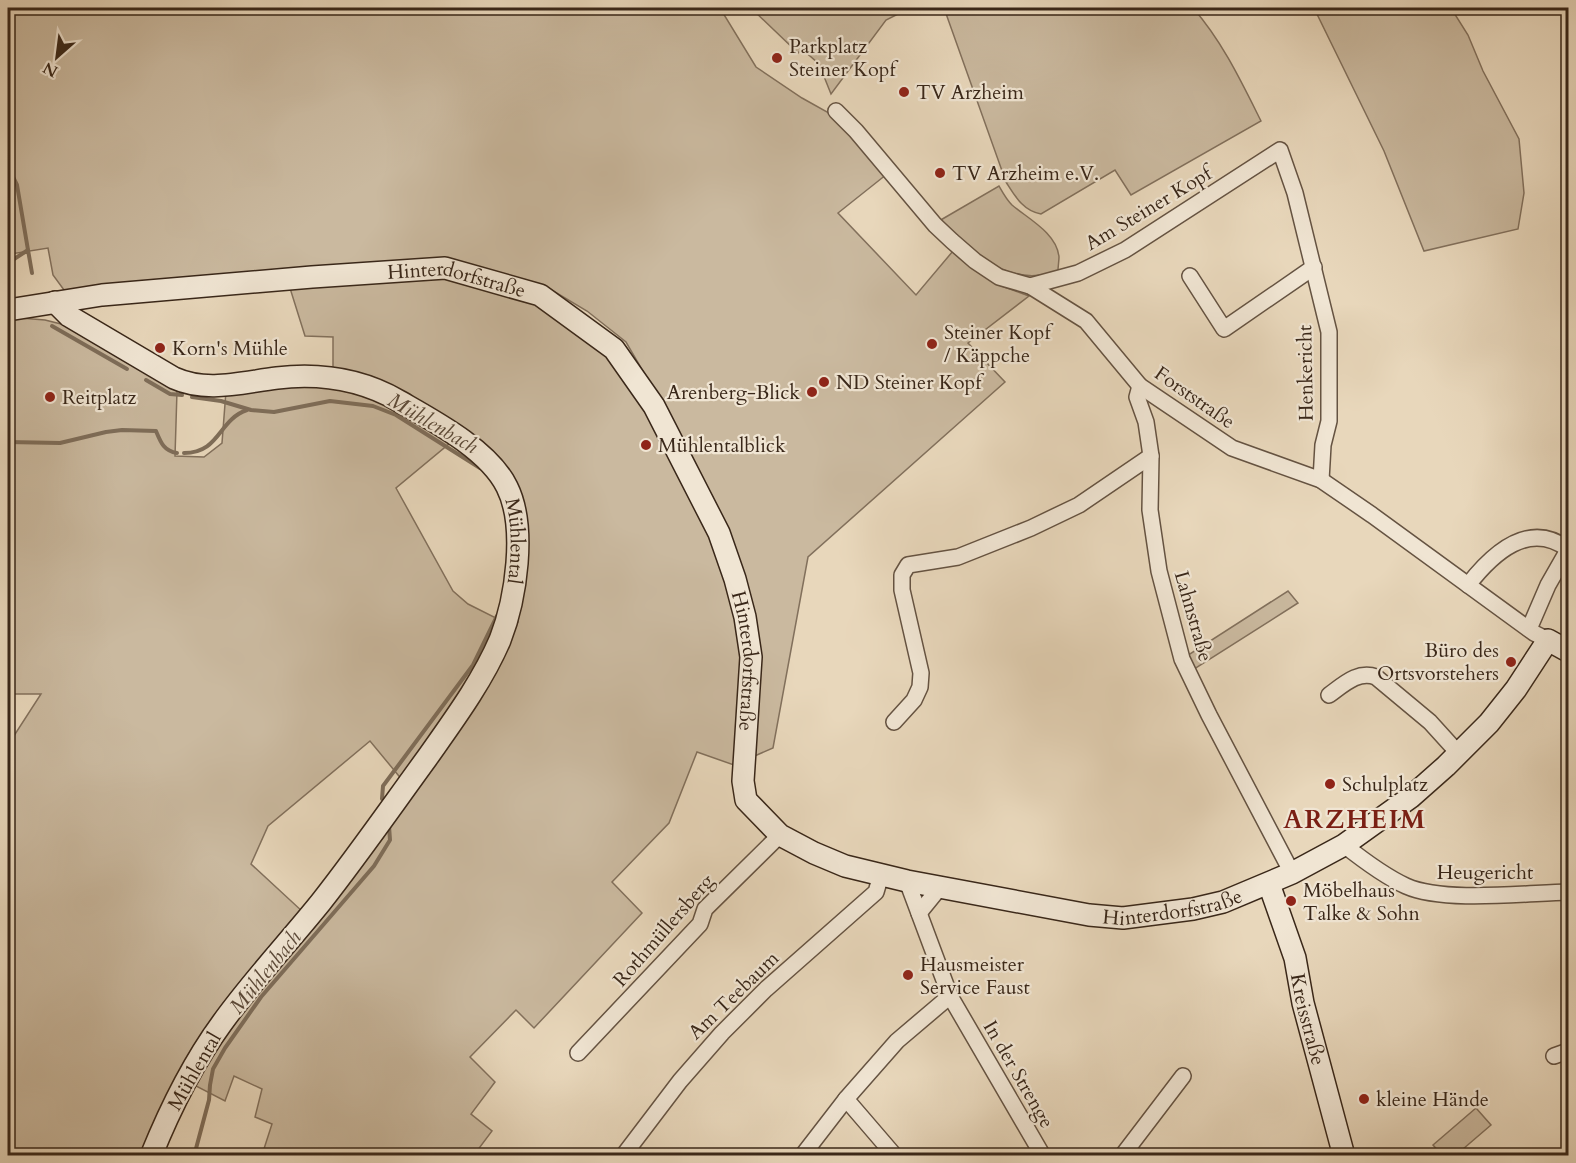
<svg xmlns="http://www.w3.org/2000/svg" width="1576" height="1163" viewBox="0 0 1576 1163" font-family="Cardo,serif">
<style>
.green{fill:#cab99f;stroke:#82705c;stroke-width:1.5}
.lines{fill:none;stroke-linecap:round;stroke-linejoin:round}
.stream{stroke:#7e6d59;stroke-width:4}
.street-casing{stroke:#655342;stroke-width:18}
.secondary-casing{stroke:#392719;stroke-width:24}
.street{stroke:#f0e5d3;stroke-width:15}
.secondary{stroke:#f0e5d3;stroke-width:21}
.poi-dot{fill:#8f2418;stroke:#f0e5d3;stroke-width:2}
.labels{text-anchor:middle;stroke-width:4.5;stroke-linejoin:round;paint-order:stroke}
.poi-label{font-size:20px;fill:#392719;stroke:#f0e5d3;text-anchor:start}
.street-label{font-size:20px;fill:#392719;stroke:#f0e5d3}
.water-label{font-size:21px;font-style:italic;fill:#5c4a39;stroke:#f0e5d3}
.district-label{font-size:26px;font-weight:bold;letter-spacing:1.5px;fill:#7a1f14;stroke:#f0e5d3}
</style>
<rect width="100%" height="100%" fill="#e8d7bb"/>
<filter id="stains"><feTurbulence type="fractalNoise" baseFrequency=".00333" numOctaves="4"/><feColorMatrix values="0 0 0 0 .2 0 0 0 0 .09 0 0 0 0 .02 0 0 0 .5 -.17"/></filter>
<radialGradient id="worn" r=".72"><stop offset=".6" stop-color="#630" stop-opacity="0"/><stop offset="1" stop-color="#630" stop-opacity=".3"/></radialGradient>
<!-- green -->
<g class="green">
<path d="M8,8h712l36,59 46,31 27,15 58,61 -49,39 78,82 37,-44 46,34 30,11 -61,47 37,39 -197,175 -35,191 -23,10 9,-93 -80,-232 -53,-91 -39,-31 -42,-25 -103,-26 -378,30 -11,-15 -5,-27 -37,6 -3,-16z"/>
<path d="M751,8h159l-24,12 -55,74 -12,-30 -17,-15 -4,4z"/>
<path d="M934,8h259c29,33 48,73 68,113l-130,74 -16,-25 -74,44c-18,-3 -26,-18 -35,-32l-62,-174z"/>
<path d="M1314,8h137l17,27 15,36 36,68 5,54 -6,36 -94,22 -40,-100z"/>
<path d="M999,186c4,7 7,13 13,19 15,13 45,28 47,52 0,4 -1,9 -1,14 -51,18 -84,-19 -119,-50z"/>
<path d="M443,276l93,25 72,56 27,33 72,142 14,37 17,55 3,31 -7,110 -37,-13 -28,71 -57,59 30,31 -108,115 -18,-18 -46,47 25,25 -24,32 21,17 -18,24h-212l10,-31 -17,-7 7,-28 -28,-13 -9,25 -31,-16 13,-28 295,-404 16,-31v-136l-185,-116v-33l-28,-1 -16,-51z"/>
<path d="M8,317l37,3 24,6 108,65 -2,65 29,1 18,-14 4,-52 105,-7 52,18 67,41 -54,45 57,103 15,13 32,16 -19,44 -78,117 -33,-40 -102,85 -17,38 52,48 -157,243 -138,1v-411l33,-51h-33z"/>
<path d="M1288,591l10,12 -110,70 -6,-14z"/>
<path d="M1476,1108l15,17 -35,30h-14l-9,-10z"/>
</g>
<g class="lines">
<!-- stream -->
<g class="stream">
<path d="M8,167l9,18 11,65"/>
<path d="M8,263l20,-13 4,23"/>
<path d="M52,326l75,43"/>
<path d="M146,380l24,14 12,1"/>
<path d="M192,397l29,4 30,9 23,2 56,-11 43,5 23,9 84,53"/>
<path d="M8,442l52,1 46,-11 16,-2 34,1c5,12 8,20 21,22"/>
<path d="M184,453c36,0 34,-33 63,-43"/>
<path d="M382,799l1,-13 90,-121 24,-49"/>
<path d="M194,1156l15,-56 1,-15 3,-16 12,-21 36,-51 113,-131 16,-26 -1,-14"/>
</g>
<defs>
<g id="street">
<path d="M836,111l20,20 79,94 17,16 23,20 24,16 31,9 56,35 54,65 92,62 89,32 51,35 162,118 14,7"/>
<path d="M1190,276l34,53 90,-62"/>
<path d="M1030,286l48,-13 47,-23 155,-100 15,43 34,139v89l-6,24 -2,35"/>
<path d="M1140,386l-3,11 9,25 5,34 -1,54 9,61 23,88 27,56 83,158"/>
<path d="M1468,585c25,-32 61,-65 100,-36"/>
<path d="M1529,629l19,-44 20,-35"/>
<path d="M1329,695c14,-10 29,-25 47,-18l54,45 29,32"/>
<path d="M894,722l20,-22 6,-13 1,-14 -19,-83v-15l6,-10 50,-8 73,-29 48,-23 72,-49"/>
<path d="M1344,845c19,15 40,31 62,41 38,17 120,7 162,6"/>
<path d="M907,881l43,115 93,160"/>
<path d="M919,913l22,-27"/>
<path d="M578,1053l122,-129 5,-15 75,-74"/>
<path d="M1554,1056l14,-5"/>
<path d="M846,1099l49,57"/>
<path d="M623,1156l57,-75 42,-48 44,-44 110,-97 5,-17"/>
<path d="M802,1156l44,-57 51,-58 53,-45"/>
<path d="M1122,1156l61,-80"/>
</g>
<g id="secondary">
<path id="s1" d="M55,302l14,14 105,62c33,15 69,4 103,0 43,-5 84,1 122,23 35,20 90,49 108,86 20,40 9,112 -7,153 -18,42 -47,81 -73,118 -35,48 -69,97 -106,144 -33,41 -69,79 -99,121 -30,41 -52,86 -71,133"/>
<path id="s2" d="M8,310l94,-15 210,-18 133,-9 95,27 74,54 40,57 65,127 16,46 10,38 6,40 -8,124 3,19 34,35 34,18 31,13 62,15 182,34 34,3 70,-9 30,-7 69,-29 52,-28 67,-48 35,-31 43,-43 27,-34 32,-49 20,11"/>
<path id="s3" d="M1269,884l26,74 8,45 41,153"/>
</g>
</defs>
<!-- street casing -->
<use href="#street" class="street-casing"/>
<!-- secondary casing -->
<use href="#secondary" class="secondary-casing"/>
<!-- street -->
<use href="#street" class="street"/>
<!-- secondary -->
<use href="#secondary" class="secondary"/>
</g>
<!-- markers -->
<g class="poi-dot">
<circle cx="777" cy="58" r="6"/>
<circle cx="904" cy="92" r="6"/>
<circle cx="940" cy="173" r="6"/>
<circle cx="932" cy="344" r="6"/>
<circle cx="160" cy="348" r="6"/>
<circle cx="824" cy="382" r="6"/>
<circle cx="812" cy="392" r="6"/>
<circle cx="50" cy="397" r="6"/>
<circle cx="646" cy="445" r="6"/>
<circle cx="1511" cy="662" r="6"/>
<circle cx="1330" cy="784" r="6"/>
<circle cx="1291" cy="901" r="6"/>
<circle cx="908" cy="975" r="6"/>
<circle cx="1364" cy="1099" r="6"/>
</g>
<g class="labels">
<!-- poi labels -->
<g class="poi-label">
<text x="789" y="53">Parkplatz<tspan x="789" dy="23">Steiner Kopf</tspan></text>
<text x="916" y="99">TV Arzheim</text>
<text x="952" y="180">TV Arzheim e.V.</text>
<text x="944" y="339">Steiner Kopf<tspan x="944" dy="23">/ Käppche</tspan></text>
<text x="172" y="355">Korn's Mühle</text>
<text x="836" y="389">ND Steiner Kopf</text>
<text x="800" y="399" text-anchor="end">Arenberg-Blick</text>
<text x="62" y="404">Reitplatz</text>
<text x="658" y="452">Mühlentalblick</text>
<text x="1499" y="657" text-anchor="end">Büro des<tspan x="1499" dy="23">Ortsvorstehers</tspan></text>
<text x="1342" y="791">Schulplatz</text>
<text x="1303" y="897">Möbelhaus<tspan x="1303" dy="23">Talke &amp; Sohn</tspan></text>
<text x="920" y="971">Hausmeister<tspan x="920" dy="23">Service Faust</tspan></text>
<text x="1376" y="1106">kleine Hände</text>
</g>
<!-- street labels -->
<g class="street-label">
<text transform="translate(1148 208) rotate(-31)" y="7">Am Steiner Kopf</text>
<text dy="7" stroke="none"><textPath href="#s2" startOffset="452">Hinterdorfstraße</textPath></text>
<text transform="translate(1305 373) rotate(-91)" y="7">Henkericht</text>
<text transform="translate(1195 397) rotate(35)" y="7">Forststraße</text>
<text dy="7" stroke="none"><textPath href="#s1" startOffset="568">Mühlental</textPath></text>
<text transform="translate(1194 616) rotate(74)" y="7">Lahnstraße</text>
<text dy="7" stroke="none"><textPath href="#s2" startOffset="974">Hinterdorfstraße</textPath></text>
<text x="1485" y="879">Heugericht</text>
<text dy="7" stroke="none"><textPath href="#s2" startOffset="1568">Hinterdorfstraße</textPath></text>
<text transform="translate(663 930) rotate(-49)" y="7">Rothmüllersberg</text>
<text transform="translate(733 995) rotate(-44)" y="7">Am Teebaum</text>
<text dy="7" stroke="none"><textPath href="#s3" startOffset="141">Kreisstraße</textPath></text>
<text transform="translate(194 1071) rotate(-60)" y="7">Mühlental</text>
<text transform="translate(1019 1074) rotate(60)" y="7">In der Strenge</text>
</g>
<!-- water labels -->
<g class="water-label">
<text transform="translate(433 423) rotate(30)" y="7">Mühlenbach</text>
<text transform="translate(265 972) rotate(-51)" y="7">Mühlenbach</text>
</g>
<!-- district labels -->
<g class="district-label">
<text x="1355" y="828">ARZHEIM</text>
</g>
</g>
<!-- margin -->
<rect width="1576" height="1163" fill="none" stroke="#e8d7bb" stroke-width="30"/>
<rect x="9" y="9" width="1558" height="1145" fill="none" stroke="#392719" stroke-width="3"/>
<rect x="15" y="15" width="1546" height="1133" fill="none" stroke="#392719" stroke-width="1.5"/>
<!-- north arrow -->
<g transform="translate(57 57) rotate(208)" stroke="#f0e5d3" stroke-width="4.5" paint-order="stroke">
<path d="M0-4.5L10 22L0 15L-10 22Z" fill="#392719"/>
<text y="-9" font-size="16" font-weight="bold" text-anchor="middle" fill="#392719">N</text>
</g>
<rect width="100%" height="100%" filter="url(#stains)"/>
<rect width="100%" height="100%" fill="url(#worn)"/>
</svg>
